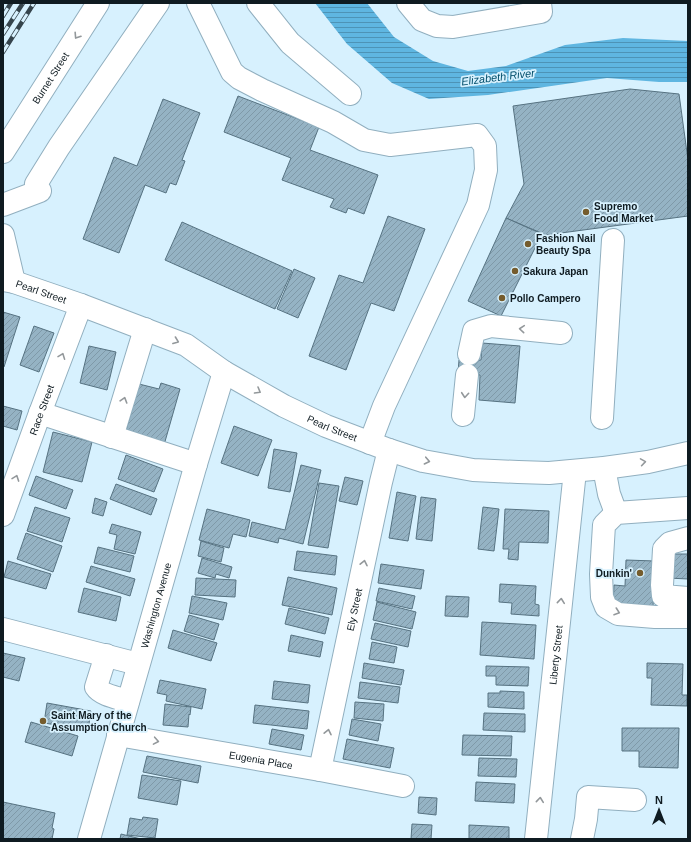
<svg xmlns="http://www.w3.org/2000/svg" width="691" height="842" viewBox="0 0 691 842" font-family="Arial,sans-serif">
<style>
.water{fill:url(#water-rules)}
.building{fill:url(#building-hatch);stroke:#567281}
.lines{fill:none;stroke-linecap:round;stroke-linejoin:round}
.minor-casing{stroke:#91afbf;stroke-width:24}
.minor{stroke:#fff;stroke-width:22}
.rail-casing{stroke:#35444c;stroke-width:4.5}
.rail{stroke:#d7f1fe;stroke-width:3;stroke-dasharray:9;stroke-linecap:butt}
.oneway{stroke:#93989b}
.poi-dot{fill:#755c2d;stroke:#d7f1fe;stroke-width:1.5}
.labels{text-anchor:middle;stroke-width:3.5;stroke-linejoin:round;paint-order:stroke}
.street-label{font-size:10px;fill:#0f1b21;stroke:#d7f1fe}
.poi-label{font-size:10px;font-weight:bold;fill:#0f1b21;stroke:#d7f1fe;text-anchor:start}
.water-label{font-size:11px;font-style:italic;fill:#024e6b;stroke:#d7f1fe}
</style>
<defs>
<pattern id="water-rules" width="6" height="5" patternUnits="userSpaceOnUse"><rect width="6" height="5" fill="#5fb6e1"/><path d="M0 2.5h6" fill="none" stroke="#4d93b6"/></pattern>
<pattern id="building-hatch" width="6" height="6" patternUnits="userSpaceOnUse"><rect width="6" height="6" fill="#95b3c4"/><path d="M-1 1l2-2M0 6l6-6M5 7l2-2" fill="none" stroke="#7f99a8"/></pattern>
</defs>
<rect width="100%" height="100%" fill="#d7f1fe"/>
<!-- water -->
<path class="water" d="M315,3h52l27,34 39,24 35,10 38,-5 59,-21 58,-7 65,3v41h-29l-52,-4 -119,17 -59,4 -37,-16 -45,-39z"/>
<!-- building -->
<g class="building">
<path d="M630,89l49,5 9,66v56l-142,19 -40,-17 18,-34 -11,-78z"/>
<path d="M238,96l81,31 -9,23 68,25 -14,39 -16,-6 -2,5 -16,-6 4,-8 -52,-19 9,-22 -67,-26z"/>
<path d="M163,99l37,14 -18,47 3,1 -9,24 -6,-2 -4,10 -21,-8 -26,68 -36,-14 31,-82 23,9z"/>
<path d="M388,216l37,13 -31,82 -23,-8 -25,67 -37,-14 30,-81 24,8z"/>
<path d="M506,218l36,16 -41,82 -33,-15z"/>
<path d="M182,222l110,49 -17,38 -110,-49z"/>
<path d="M294,269l21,9 -17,40 -21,-9z"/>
<path d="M3,312l17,5 -16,50h-1z"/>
<path d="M34,326l20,7 -15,39 -19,-7z"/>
<path d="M482,343l38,3 -5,57 -36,-3 1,-25 -22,-2 1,-13h22z"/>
<path d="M89,346l27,6 -9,38 -27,-7z"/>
<path d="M161,383l19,6 -16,56 -39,-11 14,-50 20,5z"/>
<path d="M3,406l19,5 -5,19 -14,-4z"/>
<path d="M234,426l38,14 -14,36 -37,-13z"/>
<path d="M53,432l39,10 -10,40 -39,-10z"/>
<path d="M274,449l23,4 -7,39 -22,-4z"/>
<path d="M126,455l37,14 -9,23 -36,-13z"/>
<path d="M301,465l20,5 -18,74 -24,-6 -1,5 -29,-7 3,-14 33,8z"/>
<path d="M36,476l37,14 -7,19 -37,-14z"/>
<path d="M345,477l18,4 -6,24 -18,-4z"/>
<path d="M319,483l20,3 -11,62 -20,-3z"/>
<path d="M116,484l41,15 -6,16 -41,-16z"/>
<path d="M397,492l19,4 -8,45 -19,-3z"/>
<path d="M421,497l15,2 -4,42 -16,-2z"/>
<path d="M95,498l12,4 -4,14 -11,-3z"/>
<path d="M35,507l35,11 -8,24 -35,-11z"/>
<path d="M483,507l16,2 -5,42 -16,-2z"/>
<path d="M207,509l43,11 -4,17 -13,-3 -4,14 -30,-8z"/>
<path d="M505,509l44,2 -1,32 -29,-1 -1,18 -10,-1 1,-10h-6z"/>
<path d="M112,524l29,8 -6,22 -21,-5 3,-14 -8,-2z"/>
<path d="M26,533l36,13 -9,26 -36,-13z"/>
<path d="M201,541l23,7 -3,14 -23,-6z"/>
<path d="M98,547l36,9 -4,16 -36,-9z"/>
<path d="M297,551l40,5 -2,19 -41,-5z"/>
<path d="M669,554h19v25l-20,-1z"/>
<path d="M202,558l30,9 -3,11 -13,-4 -1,4 -17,-5z"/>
<path d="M626,560l29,1 -2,46 -40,-2 1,-20 11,1z"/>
<path d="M8,561l43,13 -5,15 -42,-12z"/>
<path d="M381,564l43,6 -3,19 -43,-6z"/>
<path d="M91,566l44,13 -5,17 -44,-14z"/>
<path d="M288,577l49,11 -5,27 -50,-10z"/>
<path d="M196,578l40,2 -1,17 -40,-2z"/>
<path d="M500,584l36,2 -1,18 4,1v11l-28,-2 1,-11 -13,-1z"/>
<path d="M84,588l37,9 -5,24 -38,-9z"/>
<path d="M379,588l36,8 -3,13 -36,-8z"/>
<path d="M192,596l35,7 -4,17 -34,-7z"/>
<path d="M446,596l23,1 -1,20 -23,-1z"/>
<path d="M377,602l39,10 -4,17 -39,-9z"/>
<path d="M289,608l40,10 -4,16 -40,-10z"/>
<path d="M189,615l30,9 -5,16 -30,-9z"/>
<path d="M482,622l54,3 -2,34 -54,-4z"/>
<path d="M375,623l36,8 -3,16 -37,-8z"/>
<path d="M173,630l44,13 -6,18 -43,-13z"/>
<path d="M291,635l32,7 -3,15 -32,-6z"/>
<path d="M372,642l25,5 -3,16 -25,-4z"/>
<path d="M3,653l22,5 -6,23 -16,-4z"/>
<path d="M364,663l40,7 -3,15 -39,-7z"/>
<path d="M647,663l36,1 -1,31h5v11l-36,-1 1,-27h-5z"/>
<path d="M486,666l43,1 -1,19 -32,-1v-9h-10z"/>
<path d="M160,680l46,9 -4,20 -36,-8 1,-6 -10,-2z"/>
<path d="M274,681l36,4 -2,18 -36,-4z"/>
<path d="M360,682l40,5 -2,16 -40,-5z"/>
<path d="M500,691l24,1v17l-36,-2v-14h12z"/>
<path d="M355,702l29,2 -1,17 -29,-3z"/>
<path d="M47,703l44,8 -3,19 -44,-7z"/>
<path d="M165,704l26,3 -1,8 -1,-1 -1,13 -25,-2z"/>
<path d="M255,705l54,6 -2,18 -54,-6z"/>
<path d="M484,713l41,1v18l-42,-2z"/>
<path d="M352,719l29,5 -3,17 -29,-6z"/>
<path d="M31,722l47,14 -6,20 -47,-14z"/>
<path d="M622,728h57l-1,40 -39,-1v-16h-17z"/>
<path d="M272,729l32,6 -3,15 -32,-6z"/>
<path d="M463,735l49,1 -1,20 -49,-1z"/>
<path d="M347,739l47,9 -4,20 -47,-9z"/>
<path d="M147,756l54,10 -3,17 -55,-11z"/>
<path d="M479,758l38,1 -1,18 -38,-1z"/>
<path d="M142,775l39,6 -4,24 -39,-7z"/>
<path d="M476,782l39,2 -1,19 -39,-2z"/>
<path d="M419,797l18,1 -1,17 -18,-2z"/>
<path d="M3,802l52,11 -3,15 2,1 -2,10h-49z"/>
<path d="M143,817l15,2 -3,19 -28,-3 3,-17 12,2z"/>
<path d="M412,824l20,1 -1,14h-20z"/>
<path d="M469,825l40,2v12h-40z"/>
<path d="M121,834l20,5h-21z"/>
</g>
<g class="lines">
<defs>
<g id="minor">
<path d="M198,3l34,69 7,6 23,12 71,32 31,18 26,5 87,-10 8,11 1,24 -8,35 -94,201 -14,37"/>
<path d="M258,3l32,40 60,51"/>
<path d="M408,3l14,17 15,6 16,1 88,-15 -1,-9"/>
<path id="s1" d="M3,152l95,-149"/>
<path d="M3,205l37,-14 -4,-7 23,-37 99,-144"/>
<path d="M3,235l11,47"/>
<path id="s2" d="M3,280l11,2 67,23 105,40 38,27 60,34 42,20 63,24 34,11 50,9 45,2 31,1 55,-5 44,-6 40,-9"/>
<path d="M469,354l5,-23 17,-5 70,7"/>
<path d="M40,413l156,51"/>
<path d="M463,415l4,-40"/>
<path d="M602,418l11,-178"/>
<path d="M112,437l33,-108"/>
<path d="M604,468l5,26 7,19"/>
<path d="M688,508l-72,5 -12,12 -3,49 1,23 4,10 12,7 37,3h33"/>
<path id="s3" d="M3,515l37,-102 41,-108"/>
<path d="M688,538l-18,5 -6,6 -2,36 1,11 25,2"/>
<path d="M3,629l135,35"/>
<path d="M106,655l-10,32c5,8 23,11 32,14"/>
<path id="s4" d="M118,735l202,35 83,16"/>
<path id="s5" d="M320,770l61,-288 8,-32"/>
<path id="s6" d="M89,839l107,-375 28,-92"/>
<path id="s7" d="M536,839l39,-368"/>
<path d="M582,839l4,-20 2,-22 47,3"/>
</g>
</defs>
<!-- minor casing -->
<use href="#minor" class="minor-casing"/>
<!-- minor -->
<use href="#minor" class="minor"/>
<defs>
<g id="rail">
<path d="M3,16l8,-13"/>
<path d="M3,34l20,-31"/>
<path d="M3,52l31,-49"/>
</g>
</defs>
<!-- rail casing -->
<use href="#rail" class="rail-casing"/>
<!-- rail -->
<use href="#rail" class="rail"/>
</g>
<!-- one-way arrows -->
<defs><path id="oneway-chevron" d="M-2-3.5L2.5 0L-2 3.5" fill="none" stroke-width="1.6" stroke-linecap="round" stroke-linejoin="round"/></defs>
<g class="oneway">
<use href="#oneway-chevron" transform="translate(77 36) rotate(123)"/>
<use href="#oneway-chevron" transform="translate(522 329) rotate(-175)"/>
<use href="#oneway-chevron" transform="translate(176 341) rotate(21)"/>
<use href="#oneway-chevron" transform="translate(62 356) rotate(-69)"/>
<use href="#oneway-chevron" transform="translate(258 391) rotate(30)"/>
<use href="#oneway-chevron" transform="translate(465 395) rotate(95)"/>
<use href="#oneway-chevron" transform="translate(124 400) rotate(-73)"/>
<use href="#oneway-chevron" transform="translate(427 461) rotate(12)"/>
<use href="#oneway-chevron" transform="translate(643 462) rotate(-9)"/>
<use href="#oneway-chevron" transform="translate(16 478) rotate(-70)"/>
<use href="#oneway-chevron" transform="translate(364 563) rotate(-78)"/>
<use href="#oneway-chevron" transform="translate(561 601) rotate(-84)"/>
<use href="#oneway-chevron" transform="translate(617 612) rotate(19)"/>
<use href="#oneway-chevron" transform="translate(328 732) rotate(-78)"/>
<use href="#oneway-chevron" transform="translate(156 741) rotate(10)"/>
<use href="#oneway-chevron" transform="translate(540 800) rotate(-84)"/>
</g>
<!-- markers -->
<g class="poi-dot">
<circle cx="586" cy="212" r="4"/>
<circle cx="528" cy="244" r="4"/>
<circle cx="515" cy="271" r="4"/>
<circle cx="502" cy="298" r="4"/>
<circle cx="640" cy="573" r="4"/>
<circle cx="43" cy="721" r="4"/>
</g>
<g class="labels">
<!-- street labels -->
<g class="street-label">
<text dy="4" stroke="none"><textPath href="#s1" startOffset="88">Burnet Street</textPath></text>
<text dy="4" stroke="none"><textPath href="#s2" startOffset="40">Pearl Street</textPath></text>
<text dy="4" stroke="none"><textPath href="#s3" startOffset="112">Race Street</textPath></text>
<text dy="4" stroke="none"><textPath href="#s2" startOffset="363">Pearl Street</textPath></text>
<text dy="4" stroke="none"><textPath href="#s6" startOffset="243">Washington Avenue</textPath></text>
<text dy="4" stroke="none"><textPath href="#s5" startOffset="164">Ely Street</textPath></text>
<text dy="4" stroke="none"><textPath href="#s7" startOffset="185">Liberty Street</textPath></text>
<text dy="4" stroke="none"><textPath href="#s4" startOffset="145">Eugenia Place</textPath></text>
</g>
<!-- poi labels -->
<g class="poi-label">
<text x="594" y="210">Supremo<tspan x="594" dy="12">Food Market</tspan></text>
<text x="536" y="242">Fashion Nail<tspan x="536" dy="12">Beauty Spa</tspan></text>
<text x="523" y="275">Sakura Japan</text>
<text x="510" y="302">Pollo Campero</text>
<text x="632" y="577" text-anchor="end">Dunkin'</text>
<text x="51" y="719">Saint Mary of the<tspan x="51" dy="12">Assumption Church</tspan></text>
</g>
<!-- water labels -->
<g class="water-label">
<text transform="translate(498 77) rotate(-7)" y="4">Elizabeth River</text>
</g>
</g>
<!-- border -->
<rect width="691" height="842" fill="none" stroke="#0f1b21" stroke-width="8"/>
<!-- north arrow -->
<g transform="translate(659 810)" stroke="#d7f1fe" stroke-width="3" paint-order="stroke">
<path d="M0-3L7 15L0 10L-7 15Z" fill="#0f1b21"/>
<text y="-6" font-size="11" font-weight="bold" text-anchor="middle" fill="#0f1b21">N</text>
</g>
</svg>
